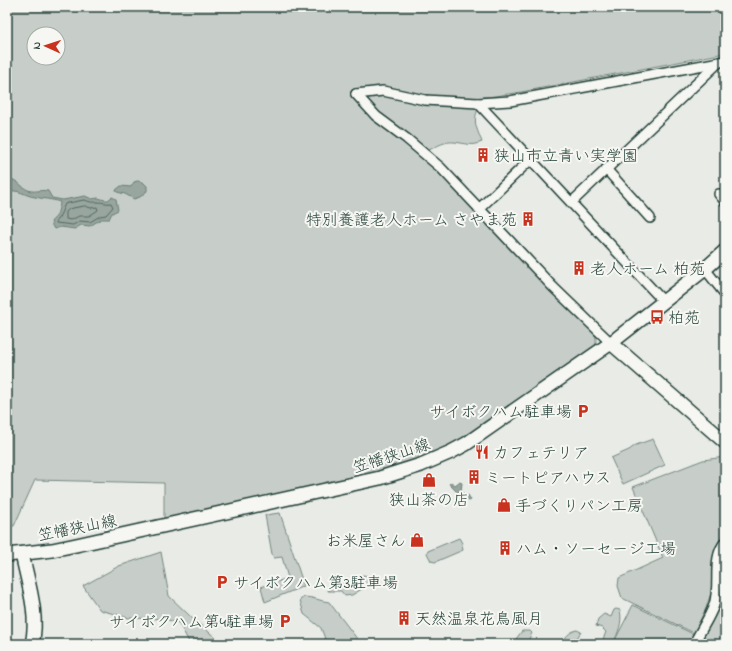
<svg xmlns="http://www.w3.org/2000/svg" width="732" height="651" viewBox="0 0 732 651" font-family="'Indie Flower','Klee One',sans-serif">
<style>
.green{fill:#c7cec9;stroke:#73867e;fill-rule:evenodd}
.water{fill:#99a6a0;stroke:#687c75}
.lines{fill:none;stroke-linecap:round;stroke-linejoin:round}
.shore{stroke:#50675f;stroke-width:1}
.street-casing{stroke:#1f3d34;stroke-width:12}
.secondary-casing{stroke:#1f3d34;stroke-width:16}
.street{stroke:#f6f6f2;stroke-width:9}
.secondary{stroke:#f6f6f2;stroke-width:13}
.labels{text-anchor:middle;stroke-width:4;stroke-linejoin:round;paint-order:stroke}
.poi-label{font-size:16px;fill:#1f3d34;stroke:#f6f6f2;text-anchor:start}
.street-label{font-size:16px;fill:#1f3d34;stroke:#f6f6f2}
</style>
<rect width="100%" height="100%" fill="#e9ebe7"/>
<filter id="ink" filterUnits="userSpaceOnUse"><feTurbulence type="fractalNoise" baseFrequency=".025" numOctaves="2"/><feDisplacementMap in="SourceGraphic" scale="8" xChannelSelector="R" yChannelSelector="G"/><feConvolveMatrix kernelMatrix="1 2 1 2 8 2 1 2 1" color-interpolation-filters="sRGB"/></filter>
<g filter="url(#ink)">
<!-- green -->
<g class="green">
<path d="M7,7h718v46l-209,40c-12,1 -22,4 -33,4 -10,23 -10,23 -1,45 -12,5 -17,1 -28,0 -9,-1 -17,4 -25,8l7,9 152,167 8,11v8l-123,88 -39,22 -34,13 -169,40h-19l-11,4 -37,8v-37l-129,-3 -21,46h-7zM34,34h24v24h-24z"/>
<path d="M653,439l12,26 -42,19 -12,-26 18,-8 7,-5z"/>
<path d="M725,457v75l-10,16 -4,45 -5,15 -12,25 -72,-35 -4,-12 1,-8 44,-20 -30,-71 70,-27z"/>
<path d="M280,513l24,73 -39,16 -4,-15 27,-9 -6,-21 -8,1 -2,-4 -7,-39z"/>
<path d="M459,538l3,5 1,7 -28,12 -4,-1 -4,-8 1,-2z"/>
<path d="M161,552l8,44 22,21 32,27h-33l-11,-21 -15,-4 -35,-1 -29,-8 -17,-24 36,-20z"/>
<path d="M723,555h2v89h-26l14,-26 8,-57z"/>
<path d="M363,575l5,1 2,8 -18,11 -7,1 -4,-5h-13v-2z"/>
<path d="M304,597c9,0 16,4 25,5l32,42h-34l-6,-16 -17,-14 -4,-14z"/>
<path d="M633,605l60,29 -4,10h-76z"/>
<path d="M616,609l4,1c3,13 -2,22 -7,34h-12l5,-12 -4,-4 -6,-2 2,-7 6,-5 7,3 3,-7z"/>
<path d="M577,630l4,2 -4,6 2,6h-17c3,-7 7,-12 15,-14z"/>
<path d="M522,631h8l2,2 -4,8 4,3h-16v-5z"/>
</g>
<!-- water -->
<g class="water">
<path d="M7,176l2,3c8,0 12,8 19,11 7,3 13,-1 20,1l4,7 11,2 22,-4 7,3 6,-1 7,2h3l4,-3 4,2 2,11 -6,3 -3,6h-8l-11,7 -9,-1 -6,4 -14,-2 -7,2c-6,-10 -1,-7 3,-14 1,-3 3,-11 3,-13 -8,-3 -17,-3 -25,-5 -10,-1 -17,-9 -28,-5z"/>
<path d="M137,181l6,1 4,4v5l-7,6 -6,2 -9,-5 -8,-2 -1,-2 5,-4 10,1 3,-5z"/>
<path d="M451,482l4,3 4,-3 3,1 -1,8 3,3 1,3 3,-2 3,5 -2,1 -3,-2 -1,2 -5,2 -3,-4 1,-6 -9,-9z"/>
</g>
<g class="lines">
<!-- shore -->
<g class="shore">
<path d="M85,200c7,3 7,2 13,2 5,0 8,2 13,1l2,4 -7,8 -6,1 -10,6 -10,-1 -7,4 -17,-2v-2c5,-5 6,-11 9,-17z"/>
<path d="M85,206l6,2 6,-1 1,3 -9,6h-10l-8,4 -5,-1v-7l3,-3z"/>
</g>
<defs>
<g id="street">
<path d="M356,94l27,-3 42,9 53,3 32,-2 215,-40"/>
<path d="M356,94l20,22 31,23 34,29 112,119 58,56"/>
<path d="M478,103l186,199"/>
<path d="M606,169l44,49"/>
<path d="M719,194l6,7"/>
<path d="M572,202l145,-138"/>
<path d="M479,209l52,-50"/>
<path d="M705,269l20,25"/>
<path d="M694,644c6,-13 15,-25 20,-39 7,-22 -3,-46 11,-63"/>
</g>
<g id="secondary">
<path d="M611,343l114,99"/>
<path d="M22,554c6,29 17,61 10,90"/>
<path d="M7,555l45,-5 24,-5 304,-67 41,-13 30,-13 15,-8 145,-101 94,-74 20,-18"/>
</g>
</defs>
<!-- street casing -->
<use href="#street" class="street-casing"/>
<!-- secondary casing -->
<use href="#secondary" class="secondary-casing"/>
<!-- street -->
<use href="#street" class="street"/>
<!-- secondary -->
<use href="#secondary" class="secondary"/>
</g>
</g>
<!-- icons -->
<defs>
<symbol id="building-bare" viewBox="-9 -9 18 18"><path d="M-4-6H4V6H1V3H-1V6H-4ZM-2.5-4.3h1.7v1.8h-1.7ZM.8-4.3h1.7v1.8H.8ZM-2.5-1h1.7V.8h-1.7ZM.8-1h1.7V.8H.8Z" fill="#c8321e" stroke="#f6f6f2" stroke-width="2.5" paint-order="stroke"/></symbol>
<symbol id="bus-bare" viewBox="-9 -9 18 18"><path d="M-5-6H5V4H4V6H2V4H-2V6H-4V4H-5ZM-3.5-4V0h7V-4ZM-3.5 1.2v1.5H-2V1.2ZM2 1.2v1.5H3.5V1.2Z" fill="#c8321e" stroke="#f6f6f2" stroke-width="2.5" paint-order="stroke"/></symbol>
<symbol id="parking-bare" viewBox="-9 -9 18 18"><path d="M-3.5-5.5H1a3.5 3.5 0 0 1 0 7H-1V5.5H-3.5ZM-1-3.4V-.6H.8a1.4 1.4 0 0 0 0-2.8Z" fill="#c8321e" stroke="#f6f6f2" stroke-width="2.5" paint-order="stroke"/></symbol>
<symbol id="restaurant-bare" viewBox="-9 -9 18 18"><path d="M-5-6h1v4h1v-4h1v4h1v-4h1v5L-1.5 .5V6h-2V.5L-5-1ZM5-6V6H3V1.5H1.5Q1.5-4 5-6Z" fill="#c8321e" stroke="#f6f6f2" stroke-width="2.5" paint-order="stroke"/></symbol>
<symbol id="shop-bare" viewBox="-9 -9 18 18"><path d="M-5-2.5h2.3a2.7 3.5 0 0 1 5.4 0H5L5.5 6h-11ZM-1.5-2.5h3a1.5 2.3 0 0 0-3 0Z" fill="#c8321e" stroke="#f6f6f2" stroke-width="2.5" paint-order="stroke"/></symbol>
</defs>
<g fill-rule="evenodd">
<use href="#building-bare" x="473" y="145" width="20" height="20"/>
<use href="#building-bare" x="518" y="209" width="20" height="20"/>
<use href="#building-bare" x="569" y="258" width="20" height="20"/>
<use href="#bus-bare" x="647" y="307" width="20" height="20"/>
<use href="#parking-bare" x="573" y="401" width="20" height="20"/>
<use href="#restaurant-bare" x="472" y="442" width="20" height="20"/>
<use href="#building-bare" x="464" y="467" width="20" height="20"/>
<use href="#shop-bare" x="419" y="470" width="20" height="20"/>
<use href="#shop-bare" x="494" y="495" width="20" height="20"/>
<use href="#shop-bare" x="407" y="530" width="20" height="20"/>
<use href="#building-bare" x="495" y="538" width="20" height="20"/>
<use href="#parking-bare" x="212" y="572" width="20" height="20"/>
<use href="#building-bare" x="394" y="608" width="20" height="20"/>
<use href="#parking-bare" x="275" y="611" width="20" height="20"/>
</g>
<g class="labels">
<!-- poi labels -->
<g class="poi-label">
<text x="494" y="161">狭山市立青い実学園</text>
<text x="517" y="225" text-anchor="end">特別養護老人ホーム さやま苑</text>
<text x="590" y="274">老人ホーム 柏苑</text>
<text x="668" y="323">柏苑</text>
<text x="572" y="417" text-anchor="end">サイボクハム駐車場</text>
<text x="493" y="458">カフェテリア</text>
<text x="485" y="483">ミートピアハウス</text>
<text x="429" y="505" text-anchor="middle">狭山茶の店</text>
<text x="515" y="511">手づくりパン工房</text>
<text x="406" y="546" text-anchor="end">お米屋さん</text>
<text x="516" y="554">ハム・ソーセージ工場</text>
<text x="233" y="588">サイボクハム第3駐車場</text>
<text x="415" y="624">天然温泉花鳥風月</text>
<text x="274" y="627" text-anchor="end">サイボクハム第4駐車場</text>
</g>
<!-- street labels -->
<g class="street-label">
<text transform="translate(391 455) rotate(-18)" y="6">笠幡狭山線</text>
<text transform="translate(77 527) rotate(-11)" y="6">笠幡狭山線</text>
</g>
</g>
<!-- margin -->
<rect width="732" height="651" fill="none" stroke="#f6f6f2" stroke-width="24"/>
<rect x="12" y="12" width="708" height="627" fill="none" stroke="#1f3d34" stroke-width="1.5" filter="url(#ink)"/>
<!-- north arrow -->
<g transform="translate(46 46) rotate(273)"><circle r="19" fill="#f6f6f2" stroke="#a0aca6"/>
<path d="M0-3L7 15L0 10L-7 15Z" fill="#c8321e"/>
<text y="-6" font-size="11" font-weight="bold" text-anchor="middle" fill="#1f3d34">N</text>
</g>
</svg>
